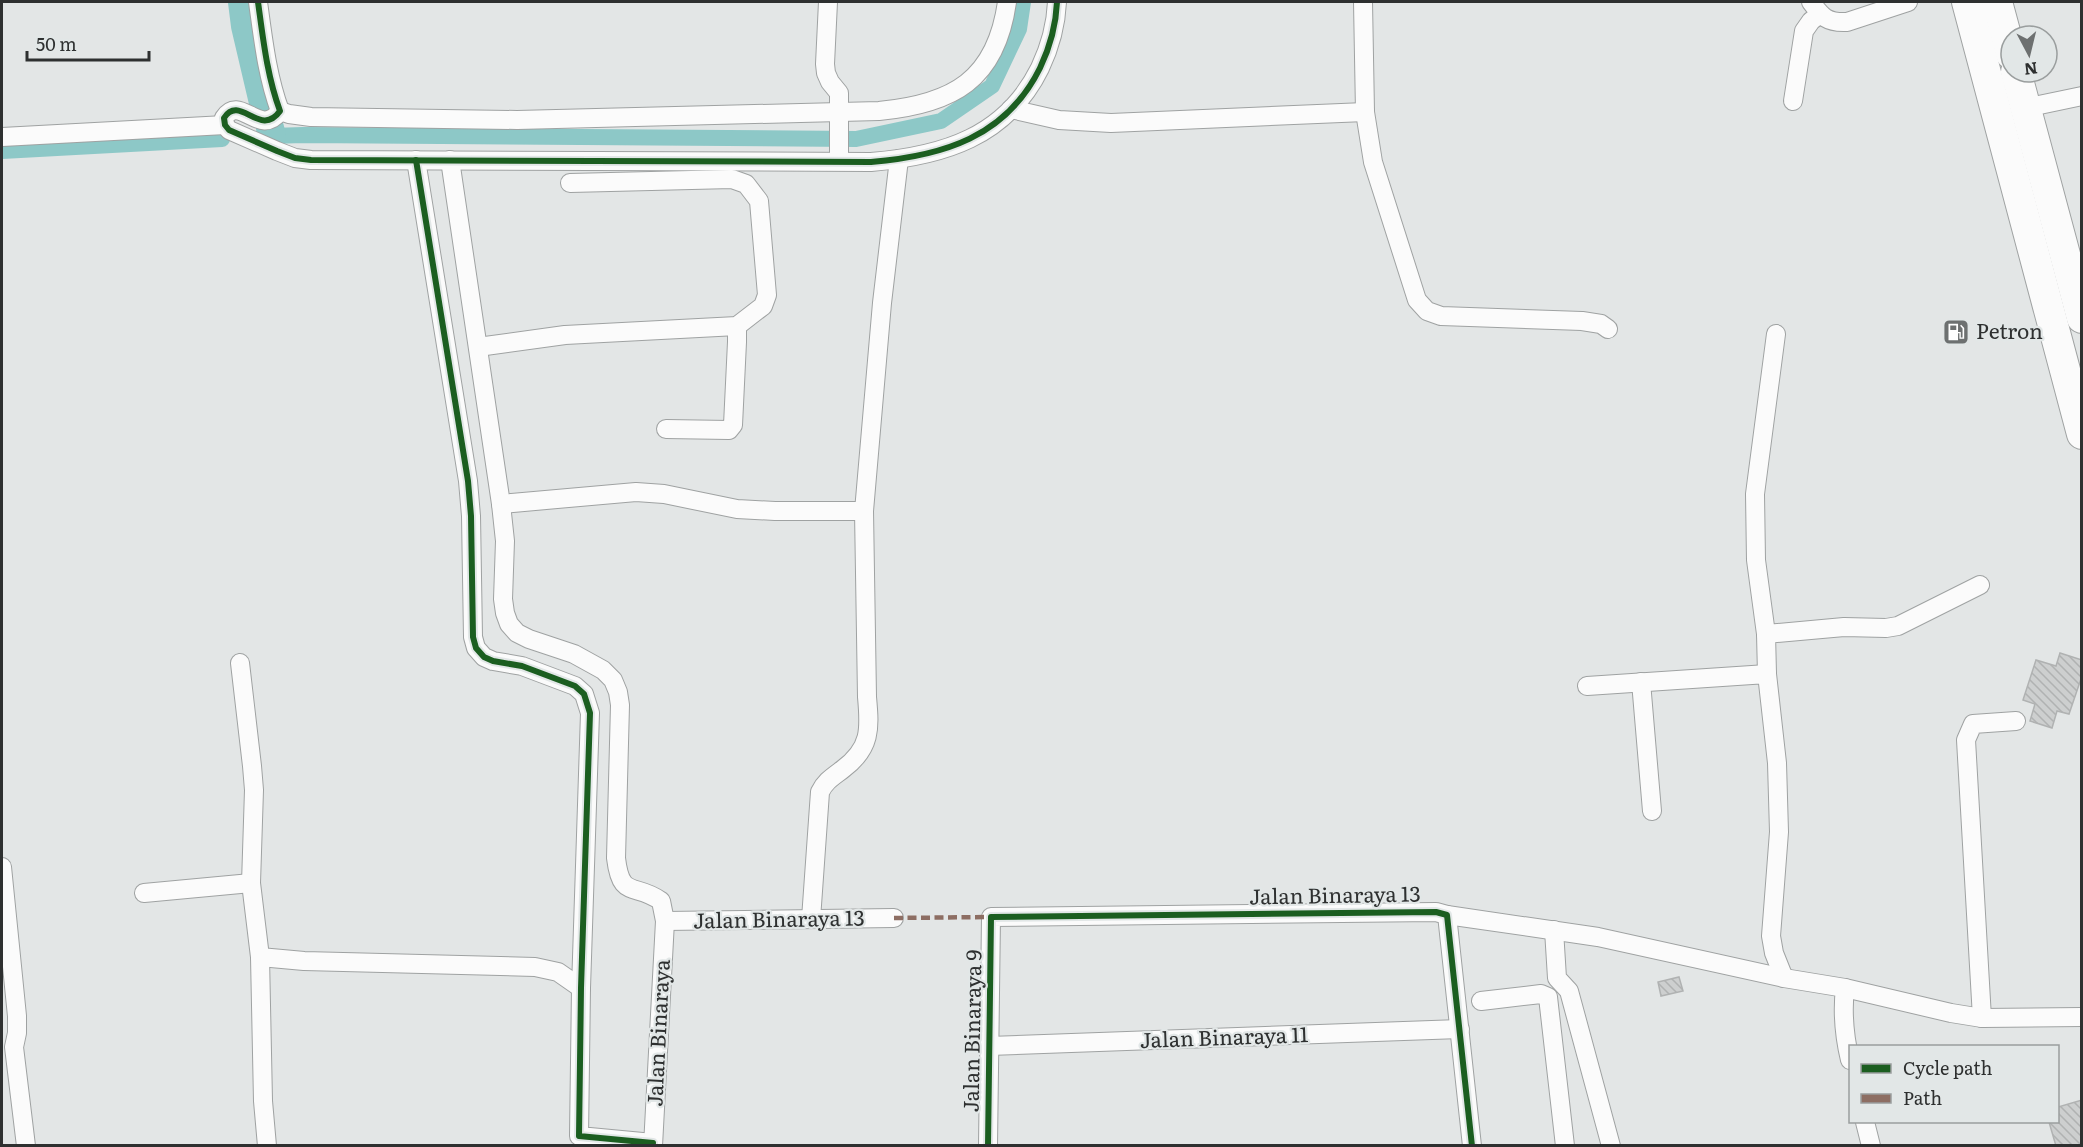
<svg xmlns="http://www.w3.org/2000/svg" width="2083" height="1147" viewBox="0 0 2083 1147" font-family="Literata,serif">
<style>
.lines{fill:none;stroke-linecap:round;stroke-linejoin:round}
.canal{stroke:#8dc8c7;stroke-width:16}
.river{stroke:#8dc8c7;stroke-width:28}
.building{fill:url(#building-back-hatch);stroke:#b0b2b2;stroke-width:1.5}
.minor-casing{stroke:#9fa2a2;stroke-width:20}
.trunk-casing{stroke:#9fa2a2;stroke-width:32}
.minor{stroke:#fbfbfb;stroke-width:18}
.trunk{stroke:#fbfbfb;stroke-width:30}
.quiet{stroke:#8d6e63;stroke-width:4.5;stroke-dasharray:9 4.5;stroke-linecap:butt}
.cycleway-casing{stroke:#e2e7e7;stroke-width:10}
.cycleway{stroke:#1b5e20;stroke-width:6}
.labels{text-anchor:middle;stroke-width:4.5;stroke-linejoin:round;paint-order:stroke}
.poi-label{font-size:21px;fill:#2e3030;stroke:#e2e7e7;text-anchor:start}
.street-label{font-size:21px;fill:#2e3030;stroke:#e2e7e7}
</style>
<defs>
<pattern id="building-back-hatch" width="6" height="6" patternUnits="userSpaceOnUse" patternTransform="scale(1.5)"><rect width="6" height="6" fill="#cdcfcf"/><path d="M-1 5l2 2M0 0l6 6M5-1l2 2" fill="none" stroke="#b0b2b2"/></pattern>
</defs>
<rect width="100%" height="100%" fill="#e3e6e6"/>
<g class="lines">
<!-- canal -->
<g class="canal">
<path d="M272,136l31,-1 553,4 85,-18 51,-35 27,-57 4,-27"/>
<path d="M2,151l220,-12"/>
</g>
<!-- river -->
<g class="river">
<path d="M242,2l3,24 19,81"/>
<path d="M270,128l2,8"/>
</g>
</g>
<!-- building -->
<g class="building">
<path d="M2060,653l22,7v16l-13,38 -12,-3 -5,17 -22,-7 5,-17 -12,-4 13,-40 20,6z"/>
<path d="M1679,977l4,14 -22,5 -3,-14z"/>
<path d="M2082,1100v46h-26l-7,-24h9v-15z"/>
</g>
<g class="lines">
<defs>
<g id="minor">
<path d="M258,2c5,36 9,74 22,109 -20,28 -40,-18 -56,7l1,7 4,5 48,21 18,7 16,2 560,2c72,-6 135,-25 169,-94 10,-21 16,-43 17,-66"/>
<path d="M828,2l-3,62 1,9 4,9 9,11v68"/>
<path d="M1363,2l2,110 8,50 44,138 10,11 14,5 141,5 19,3 7,5"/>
<path d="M1811,2c11,15 16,21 36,20l61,-20"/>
<path d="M1793,101l11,-70 7,-10 9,-7"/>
<path d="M2025,108l57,-12"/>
<path d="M1011,109l48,11 52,3 254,-11"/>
<path d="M280,111l9,3 22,3 206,3 362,-9c74,-7 117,-31 128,-109"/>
<path d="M2,137l223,-12"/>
<path d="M416,160l52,321 3,35 2,121 3,11 8,9 9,4 29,5 53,20 9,8 6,19 -9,275 -2,148 74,7"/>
<path d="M450,160l51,344 4,37 -2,58 2,14 4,11 8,9 12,6 45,15 29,16 10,10 5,12 2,13 -4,153c5,42 18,24 45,43l4,20 -12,225"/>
<path d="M478,347l87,-12 172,-9 26,-20 4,-11 -8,-94 -13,-17 -14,-5 -162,4"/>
<path d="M666,429l63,1 4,-5 4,-83v-16"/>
<path d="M501,504l135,-12 28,2 73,15 38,2h89"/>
<path d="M1766,634l-10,-74 -1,-66 21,-160"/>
<path d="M240,663l12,103 2,24 -3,93 9,74 44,4 231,6 23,5 23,16"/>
<path d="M1767,674l-1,-40 78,-7 42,1 12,-2 82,-41"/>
<path d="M1641,682l11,129"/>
<path d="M1587,686l180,-12 10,89 2,69 -8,104 3,17 10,25"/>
<path d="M2,867l15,149v17l-3,14 12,99"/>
<path d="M144,893l107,-10"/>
<path d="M1447,915l151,22 186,41 61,10 106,25 31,5 100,-1"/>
<path d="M811,919l9,-127c5,-11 14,-16 23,-23 28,-21 27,-40 24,-72l-3,-186 18,-208 17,-144"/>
<path d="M665,921l229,-3"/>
<path d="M1554,930l3,48 12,13 42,155"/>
<path d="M260,957l3,144 4,45"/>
<path d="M1845,988c-3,26 -1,47 5,72"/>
<path d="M1481,1001l60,-7 7,3 17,149"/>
<path d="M1982,1018l-16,-278 7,-16 43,-3"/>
<path d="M989,1046l471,-17"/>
<path d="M1865,1122l6,24"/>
<path d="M988,1146l3,-229 445,-5 11,3 25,231"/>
</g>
<g id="trunk">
<path d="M1967,2l115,432"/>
<path d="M1997,2l14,52"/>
<path d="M2016,72l66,246"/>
</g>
</defs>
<!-- minor casing -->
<use href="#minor" class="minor-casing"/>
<!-- trunk casing -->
<use href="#trunk" class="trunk-casing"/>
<!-- minor -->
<use href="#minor" class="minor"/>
<!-- trunk -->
<use href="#trunk" class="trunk"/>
<!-- quiet -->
<path class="quiet" d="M894,918l97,-1"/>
<defs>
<g id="cycleway">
<path d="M258,2c5,36 9,74 22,109 -20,28 -40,-18 -56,7l1,7 4,5 48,21 18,7 16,2 560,2c72,-6 135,-25 169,-94 10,-21 16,-43 17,-66"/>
<path d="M416,160l52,321 3,35 2,121 3,11 8,9 9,4 29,5 53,20 9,8 6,19 -9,275 -2,148 74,7"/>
<path d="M988,1146l3,-229 445,-5 11,3 25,231"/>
</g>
</defs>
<!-- cycleway casing -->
<use href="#cycleway" class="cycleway-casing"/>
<!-- cycleway -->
<use href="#cycleway" class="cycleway"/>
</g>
<!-- icons -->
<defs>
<symbol id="fuel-square" viewBox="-11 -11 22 22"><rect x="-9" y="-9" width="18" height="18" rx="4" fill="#6d7070" stroke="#e2e7e7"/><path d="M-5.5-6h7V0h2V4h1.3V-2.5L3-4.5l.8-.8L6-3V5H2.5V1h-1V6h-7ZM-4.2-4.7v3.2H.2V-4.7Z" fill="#fff"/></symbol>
</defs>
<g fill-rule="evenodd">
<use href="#fuel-square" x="1941" y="317" width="30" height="30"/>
</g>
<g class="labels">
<!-- poi labels -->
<g class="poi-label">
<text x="1976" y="339">Petron</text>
</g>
<!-- street labels -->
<g class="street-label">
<text transform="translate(1335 896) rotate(-1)" y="7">Jalan Binaraya 13</text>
<text transform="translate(779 920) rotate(-1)" y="7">Jalan Binaraya 13</text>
<text transform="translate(973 1031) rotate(-89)" y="7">Jalan Binaraya 9</text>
<text transform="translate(659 1033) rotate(-87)" y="7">Jalan Binaraya</text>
<text transform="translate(1224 1038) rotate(-2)" y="7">Jalan Binaraya 11</text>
</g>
</g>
<!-- border -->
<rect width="2083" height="1147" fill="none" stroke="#2e3030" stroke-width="6"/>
<!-- legend -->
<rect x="1849" y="1045" width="210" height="78" fill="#e2e7e7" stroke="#9a9e9e" stroke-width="1.5"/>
<rect x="1861" y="1064" width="30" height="9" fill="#1b5e20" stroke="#9a9e9e" stroke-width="1.5"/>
<text x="1903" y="1075" font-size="18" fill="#2e3030">Cycle path</text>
<rect x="1861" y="1094" width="30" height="9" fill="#8d6e63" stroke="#9a9e9e" stroke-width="1.5"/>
<text x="1903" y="1105" font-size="18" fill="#2e3030">Path</text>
<!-- north arrow -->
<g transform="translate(2029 54) rotate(173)"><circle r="28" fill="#e2e7e7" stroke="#9a9e9e" stroke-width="1.5"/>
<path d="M0-4.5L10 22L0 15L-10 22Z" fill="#6d7070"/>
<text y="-9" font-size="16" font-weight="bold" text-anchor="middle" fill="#2e3030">N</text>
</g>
<!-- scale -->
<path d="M27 51v9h122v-9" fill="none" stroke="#2e3030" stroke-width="3"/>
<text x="36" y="51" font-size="18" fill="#2e3030" stroke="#e2e7e7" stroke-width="4.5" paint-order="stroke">50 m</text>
</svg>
